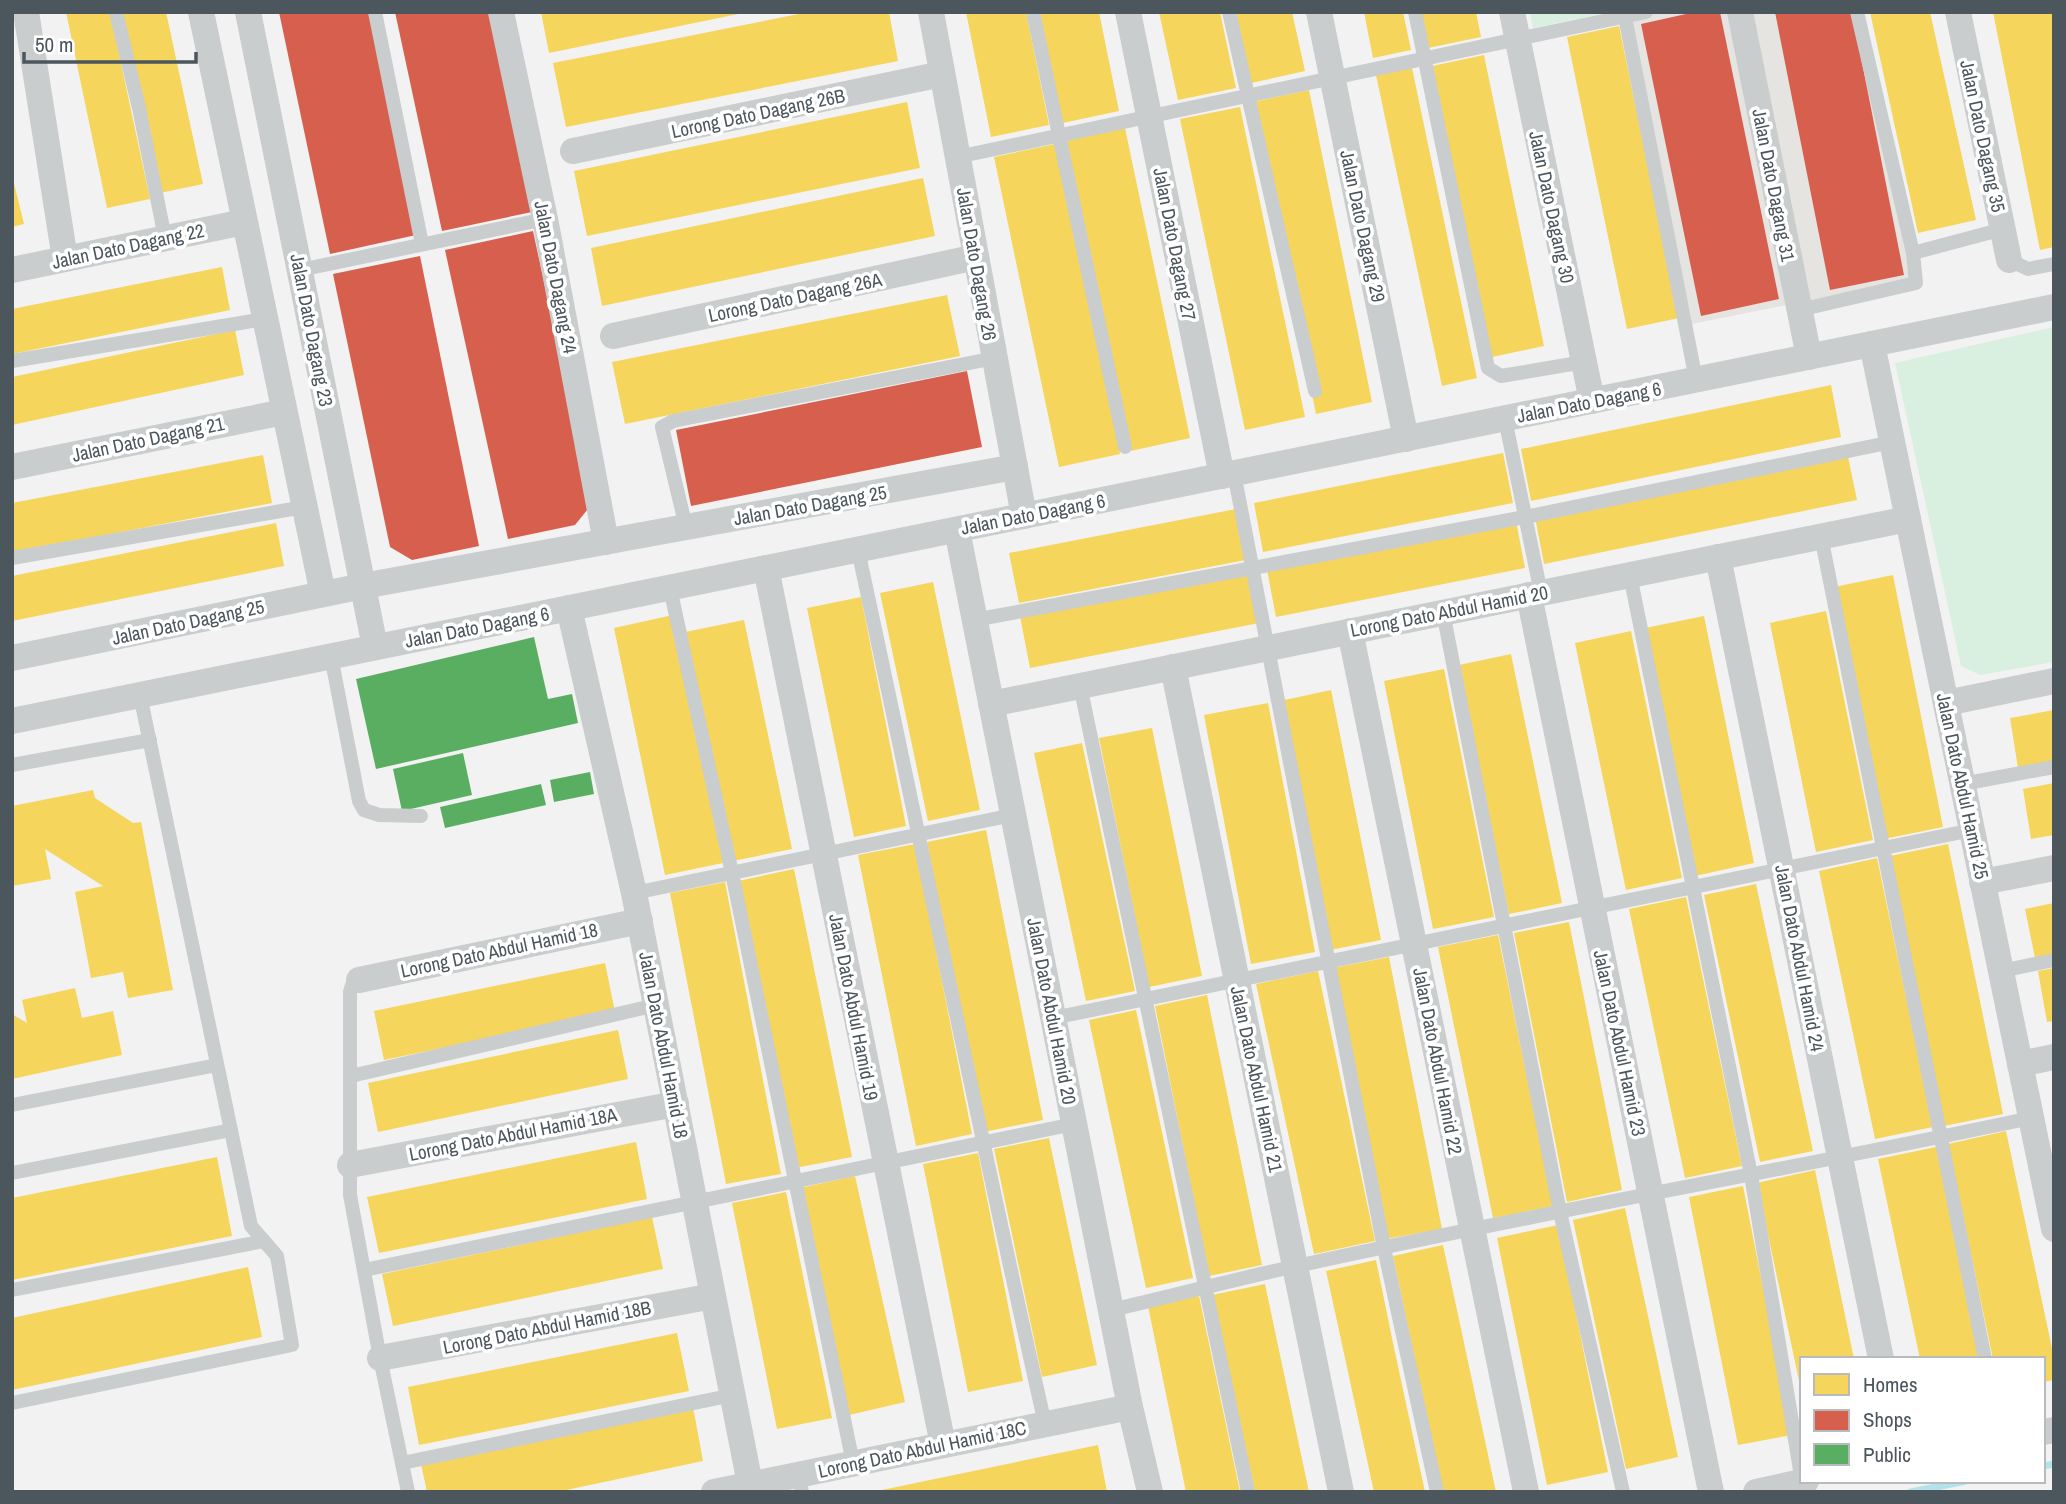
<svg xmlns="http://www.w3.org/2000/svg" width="2066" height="1504" viewBox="0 0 2066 1504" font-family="'Archivo Narrow',sans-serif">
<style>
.commercial{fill:#e6e4e1}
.green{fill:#d9efdf}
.homes{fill:#f6d55c}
.shops{fill:#d6604d}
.public{fill:#5aae61}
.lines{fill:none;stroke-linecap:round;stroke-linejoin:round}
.stream{stroke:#b2e3e8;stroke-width:7}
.lane{stroke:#cacdcd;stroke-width:14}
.street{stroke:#cacdcd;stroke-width:26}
.labels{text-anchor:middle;stroke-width:7;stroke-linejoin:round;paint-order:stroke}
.street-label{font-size:19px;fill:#4b565d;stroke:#fff}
</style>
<rect width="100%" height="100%" fill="#f2f2f2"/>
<!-- commercial -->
<path class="commercial" d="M1630,12h223l55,238 3,30 -219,44z"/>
<!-- green -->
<g class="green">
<path d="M1530,12h81l-78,16z"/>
<path d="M2054,327v335l-74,13 -19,-9 -66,-303z"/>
</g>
<!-- homes -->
<g class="homes">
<path d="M66,12h44l40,187 -43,9z"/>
<path d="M121,12h45l37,172 -43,9z"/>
<path d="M541,12h202v1l-194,40z"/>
<path d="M809,12h80l9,49 -332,66 -13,-64z"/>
<path d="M966,12h60l23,113 -58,12z"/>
<path d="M1036,12h63l20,99 -61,13z"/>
<path d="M1159,12h61l16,76 -58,12z"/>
<path d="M1232,12h60l13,59 -58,13z"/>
<path d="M1364,12h39l8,38 -38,8z"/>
<path d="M1421,12h55l5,25 -53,11z"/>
<path d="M1870,12h60l46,208 -58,13z"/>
<path d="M1993,12h61v235l-14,3z"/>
<path d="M1619,26l60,292 -52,11 -60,-292z"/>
<path d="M1484,55l60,291 -52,11 -60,-291z"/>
<path d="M1412,68l65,310 -35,8 -66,-311z"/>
<path d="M1309,90l63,312 -56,12 -63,-312z"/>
<path d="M907,102l13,66 -333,68 -13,-65z"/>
<path d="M1240,107l65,310 -60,13 -65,-311z"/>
<path d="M1125,128l65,310 -64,14 -65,-311z"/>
<path d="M1055,144l65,310 -61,13 -65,-310z"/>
<path d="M12,175l12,49 -12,3z"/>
<path d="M923,178l12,58 -333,70 -11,-58z"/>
<path d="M222,267l8,43 -218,44v-45z"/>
<path d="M947,295l13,61 -335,68 -13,-62z"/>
<path d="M235,330l9,45 -232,50v-48z"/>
<path d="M1831,385l10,52 -310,64 -10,-52z"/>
<path d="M1847,452l10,48 -313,64 -9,-47z"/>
<path d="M1503,453l10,50 -250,49 -9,-49z"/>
<path d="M263,455l9,48 -260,50v-50z"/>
<path d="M1236,509l10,51 -227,43 -10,-50z"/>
<path d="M1516,521l9,47 -249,49 -9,-47z"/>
<path d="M276,523l8,43 -272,55v-45z"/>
<path d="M1249,571l10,52 -229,45 -10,-52z"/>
<path d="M1893,575l50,252 -59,12 -50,-252z"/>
<path d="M933,582l47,228 -52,11 -48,-228z"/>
<path d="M861,597l45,229 -52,11 -47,-229z"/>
<path d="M1826,611l47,229 -57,12 -46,-229z"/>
<path d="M673,615l50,248 -58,12 -51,-247z"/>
<path d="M1704,616l50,247 -59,13 -50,-248z"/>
<path d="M744,620l48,229 -59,12 -48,-229z"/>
<path d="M1631,631l51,247 -56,12 -51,-247z"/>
<path d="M1511,654l51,249 -53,11 -50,-249z"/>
<path d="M1444,669l50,248 -61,12 -49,-248z"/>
<path d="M1331,690l50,250 -51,10 -50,-249z"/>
<path d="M1268,703l47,249 -64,12 -47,-249z"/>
<path d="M2054,710v51l-36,7 -8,-50z"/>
<path d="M1152,728l50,248 -53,11 -50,-249z"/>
<path d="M1082,743l53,248 -49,10 -52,-248z"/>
<path d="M2054,783v52l-23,4 -8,-50z"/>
<path d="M93,790l2,8 38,25 8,-1 32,168 -45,8 -5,-26 -32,6 -16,-86 28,-6 -58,-37 6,30 -39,7v-80z"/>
<path d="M986,830l57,290 -59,12 -57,-290z"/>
<path d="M915,844l57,290 -56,12 -58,-291z"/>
<path d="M1948,844l55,270 -59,12 -54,-270z"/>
<path d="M1877,858l56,269 -58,12 -56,-268z"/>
<path d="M794,869l58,288 -57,11 -57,-287z"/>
<path d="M725,882l56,292 -55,10 -56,-291z"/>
<path d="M1756,884l57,267 -53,11 -56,-267z"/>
<path d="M1686,897l56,269 -57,12 -56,-269z"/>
<path d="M2054,903v51l-19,4 -10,-49z"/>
<path d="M1569,922l53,268 -55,12 -53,-269z"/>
<path d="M1498,935l55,271 -60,12 -55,-271z"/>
<path d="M1389,957l53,272 -56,10 -53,-271z"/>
<path d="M605,963l10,49 -231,48 -10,-49z"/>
<path d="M2054,968v53l-7,1 -9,-51z"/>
<path d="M1318,971l57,270 -61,13 -58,-270z"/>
<path d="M75,988l7,30 31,-7 9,44 -110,24v-65l15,9 -5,-23z"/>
<path d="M1207,995l55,270 -53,11 -54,-270z"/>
<path d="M1136,1010l57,268 -47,10 -57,-268z"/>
<path d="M618,1030l10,49 -250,53 -10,-49z"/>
<path d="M2006,1131l48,227v22l-11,2v-23h-50l-45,-215z"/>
<path d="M1049,1138l48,227 -55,12 -48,-228z"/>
<path d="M636,1142l11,57 -268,54 -12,-56z"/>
<path d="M1936,1147l44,212h-60l-42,-200z"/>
<path d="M978,1153l45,228 -55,11 -45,-228z"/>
<path d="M217,1157l15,79 -220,44v-82z"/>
<path d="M1815,1170l39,189h-52l-1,31 -44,-207z"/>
<path d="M855,1176l50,226 -56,13 -49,-227z"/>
<path d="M1743,1186l49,249 -54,10 -49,-248z"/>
<path d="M786,1192l46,226 -55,11 -45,-226z"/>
<path d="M1625,1208l53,249 -52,12 -53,-249z"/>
<path d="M652,1217l11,52 -270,57 -11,-52z"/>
<path d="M1558,1225l50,247 -61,13 -50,-247z"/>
<path d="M1443,1245l53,247h-53l-50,-236z"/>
<path d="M1376,1260l17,83 32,149h-51l-39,-180 -9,-41z"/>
<path d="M248,1267l14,70 -250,53v-72z"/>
<path d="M1265,1284l44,208h-54l-43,-197z"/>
<path d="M1199,1296l41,196h-54l-38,-186z"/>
<path d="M677,1333l12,58 -270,54 -11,-58z"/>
<path d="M693,1407l10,54 -146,31h-130l-6,-28z"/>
<path d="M1098,1445l9,47h-230v-1z"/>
</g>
<!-- shops -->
<g class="shops">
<path d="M279,12h90l47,223 -86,19z"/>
<path d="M395,12h94l43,200 -90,19z"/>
<path d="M1695,12h25l59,287 -78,17 -60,-292z"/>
<path d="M1775,12h77l52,263 -74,15z"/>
<path d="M533,231l59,273 -17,21 -67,14 -63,-289z"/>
<path d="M420,256l59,290 -67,14 -22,-13 -57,-273z"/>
<path d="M967,371l15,76 -291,59 -15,-76z"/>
</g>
<!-- public -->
<g class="public">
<path d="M534,637l14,62 24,-5 6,29 -202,46 -20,-90z"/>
<path d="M463,753l9,42 -70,16 -9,-42z"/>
<path d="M590,772l4,22 -40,8 -4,-22z"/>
<path d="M541,784l5,21 -101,23 -5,-21z"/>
</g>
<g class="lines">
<!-- stream -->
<g class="stream">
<path d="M2043,1466l11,-2"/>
<path d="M1911,1492l55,-11"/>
</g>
<!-- lane -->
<g class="lane">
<path d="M116,12l23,96 26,130"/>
<path d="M375,12l47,232"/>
<path d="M1033,12l92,435"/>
<path d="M1229,12l86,379"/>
<path d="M1415,12l73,356 13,8 83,-14"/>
<path d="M1857,12l56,241"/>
<path d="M1625,17l71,363"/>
<path d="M957,157l689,-145"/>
<path d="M2009,260l19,9 26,-5"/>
<path d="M300,270l245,-51"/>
<path d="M1799,310l117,-27 -3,-30 90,-24"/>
<path d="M12,361l252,-42"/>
<path d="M1505,419l36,174"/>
<path d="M1234,473l150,775 53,244"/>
<path d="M686,527l-24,-100 11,-6 322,-63"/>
<path d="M1821,536l164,823"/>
<path d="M858,550c63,291 121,583 187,874"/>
<path d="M12,558l292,-51"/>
<path d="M1630,575l121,600 51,307"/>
<path d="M670,588l62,285 121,590"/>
<path d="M1443,612l117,600 63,280"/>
<path d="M974,620l551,-103 367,-75"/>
<path d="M331,656l28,145 5,9 15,5 42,1"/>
<path d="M1080,685l168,807"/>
<path d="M12,765l138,-25"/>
<path d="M1962,784l92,-17"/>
<path d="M634,893l379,-78"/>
<path d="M2001,971l53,-11"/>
<path d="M359,980l-7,5 -2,7v203l30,163 28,134"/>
<path d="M1053,1018l919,-188"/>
<path d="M351,1076l305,-71"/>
<path d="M12,1105l205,-40"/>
<path d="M12,1173l219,-43"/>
<path d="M364,1270l710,-146"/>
<path d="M12,1290l252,-49"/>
<path d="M1111,1310c62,-14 124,-31 186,-44 244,-54 490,-96 734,-148"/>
<path d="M12,1403l280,-58 -15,-89 -26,-30 -111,-531"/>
<path d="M402,1463l331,-68"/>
<path d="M798,1474l4,18"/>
</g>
<!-- street -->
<g class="street">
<path d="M26,12l39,247"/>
<path d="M201,12l122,582"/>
<path d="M248,12l127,635"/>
<path d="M501,12l44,207 61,323"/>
<path d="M931,12l93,504"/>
<path d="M1128,12l94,464"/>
<path d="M1319,12l87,427"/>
<path d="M1512,12l80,389"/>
<path d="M1740,12l69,345"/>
<path d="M1958,12l51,248"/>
<path d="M573,151l369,-77"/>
<path d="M12,270l232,-48"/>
<path d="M613,336l363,-79"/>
<path d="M1872,344l182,885"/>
<path d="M12,467l272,-55"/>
<path d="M957,530l173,877 20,85"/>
<path d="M1718,557l163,802"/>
<path d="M766,568l177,877"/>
<path d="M1529,595l182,897"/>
<path d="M569,608l65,285 116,591"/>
<path d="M1350,631l176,861"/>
<path d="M12,658l351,-72 652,-119"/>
<path d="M1173,667l168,825"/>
<path d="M1946,703l108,-22"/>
<path d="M991,704l917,-185"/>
<path d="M12,721l2042,-414"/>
<path d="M1982,882l72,-14"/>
<path d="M359,980l281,-59"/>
<path d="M2020,1064l34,-7"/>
<path d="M350,1165l326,-61"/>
<path d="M380,1358l333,-62"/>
<path d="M2043,1432l11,-2"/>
<path d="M714,1492l416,-85"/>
<path d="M1756,1492l50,-11"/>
</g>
</g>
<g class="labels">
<!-- street labels -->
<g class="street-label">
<text transform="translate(758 113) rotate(-12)" y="7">Lorong Dato Dagang 26B</text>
<text transform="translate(1983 136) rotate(78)" y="7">Jalan Dato Dagang 35</text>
<text transform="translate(1774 185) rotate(79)" y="7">Jalan Dato Dagang 31</text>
<text transform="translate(1552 207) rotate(78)" y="7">Jalan Dato Dagang 30</text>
<text transform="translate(1363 226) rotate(78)" y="7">Jalan Dato Dagang 29</text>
<text transform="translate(1175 244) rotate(79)" y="7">Jalan Dato Dagang 27</text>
<text transform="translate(128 246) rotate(-12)" y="7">Jalan Dato Dagang 22</text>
<text transform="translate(977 264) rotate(80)" y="7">Jalan Dato Dagang 26</text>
<text transform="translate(556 277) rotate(79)" y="7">Jalan Dato Dagang 24</text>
<text transform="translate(795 297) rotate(-12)" y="7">Lorong Dato Dagang 26A</text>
<text transform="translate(312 330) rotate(79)" y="7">Jalan Dato Dagang 23</text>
<text transform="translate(1589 402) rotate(-11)" y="7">Jalan Dato Dagang 6</text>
<text transform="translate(148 439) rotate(-12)" y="7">Jalan Dato Dagang 21</text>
<text transform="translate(810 505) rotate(-10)" y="7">Jalan Dato Dagang 25</text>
<text transform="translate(1033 514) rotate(-11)" y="7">Jalan Dato Dagang 6</text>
<text transform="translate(1449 611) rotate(-11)" y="7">Lorong Dato Abdul Hamid 20</text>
<text transform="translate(188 622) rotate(-12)" y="7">Jalan Dato Dagang 25</text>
<text transform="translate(477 627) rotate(-11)" y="7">Jalan Dato Dagang 6</text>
<text transform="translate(1963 786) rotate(78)" y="7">Jalan Dato Abdul Hamid 25</text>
<text transform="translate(499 950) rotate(-12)" y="7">Lorong Dato Abdul Hamid 18</text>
<text transform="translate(1800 958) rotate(79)" y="7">Jalan Dato Abdul Hamid 24</text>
<text transform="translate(854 1007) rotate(79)" y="7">Jalan Dato Abdul Hamid 19</text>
<text transform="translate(1052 1011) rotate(79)" y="7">Jalan Dato Abdul Hamid 20</text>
<text transform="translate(1620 1043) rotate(78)" y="7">Jalan Dato Abdul Hamid 23</text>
<text transform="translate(664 1045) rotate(79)" y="7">Jalan Dato Abdul Hamid 18</text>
<text transform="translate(1438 1061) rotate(79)" y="7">Jalan Dato Abdul Hamid 22</text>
<text transform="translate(1257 1079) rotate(78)" y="7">Jalan Dato Abdul Hamid 21</text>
<text transform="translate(513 1134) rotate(-11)" y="7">Lorong Dato Abdul Hamid 18A</text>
<text transform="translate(547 1327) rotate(-11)" y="7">Lorong Dato Abdul Hamid 18B</text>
<text transform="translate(922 1449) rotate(-12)" y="7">Lorong Dato Abdul Hamid 18C</text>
</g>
</g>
<!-- border -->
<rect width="2066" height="1504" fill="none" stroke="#4b565d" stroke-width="28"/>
<!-- legend -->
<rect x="1800" y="1357" width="245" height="126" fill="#ffffff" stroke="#b7bbbe" stroke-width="2"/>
<rect x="1814" y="1374" width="35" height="21" fill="#f6d55c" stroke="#b7bbbe" stroke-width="2"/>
<text x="1863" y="1392" font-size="21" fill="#4b565d">Homes</text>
<rect x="1814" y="1410" width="35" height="21" fill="#d6604d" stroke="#b7bbbe" stroke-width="2"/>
<text x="1863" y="1427" font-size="21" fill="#4b565d">Shops</text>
<rect x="1814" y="1444" width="35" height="21" fill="#5aae61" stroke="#b7bbbe" stroke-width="2"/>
<text x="1863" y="1462" font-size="21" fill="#4b565d">Public</text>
<!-- scale -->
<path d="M24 52v10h172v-10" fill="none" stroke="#4b565d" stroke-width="3.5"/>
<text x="35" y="52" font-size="21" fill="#4b565d" stroke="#ffffff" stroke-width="5" paint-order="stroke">50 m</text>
</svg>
